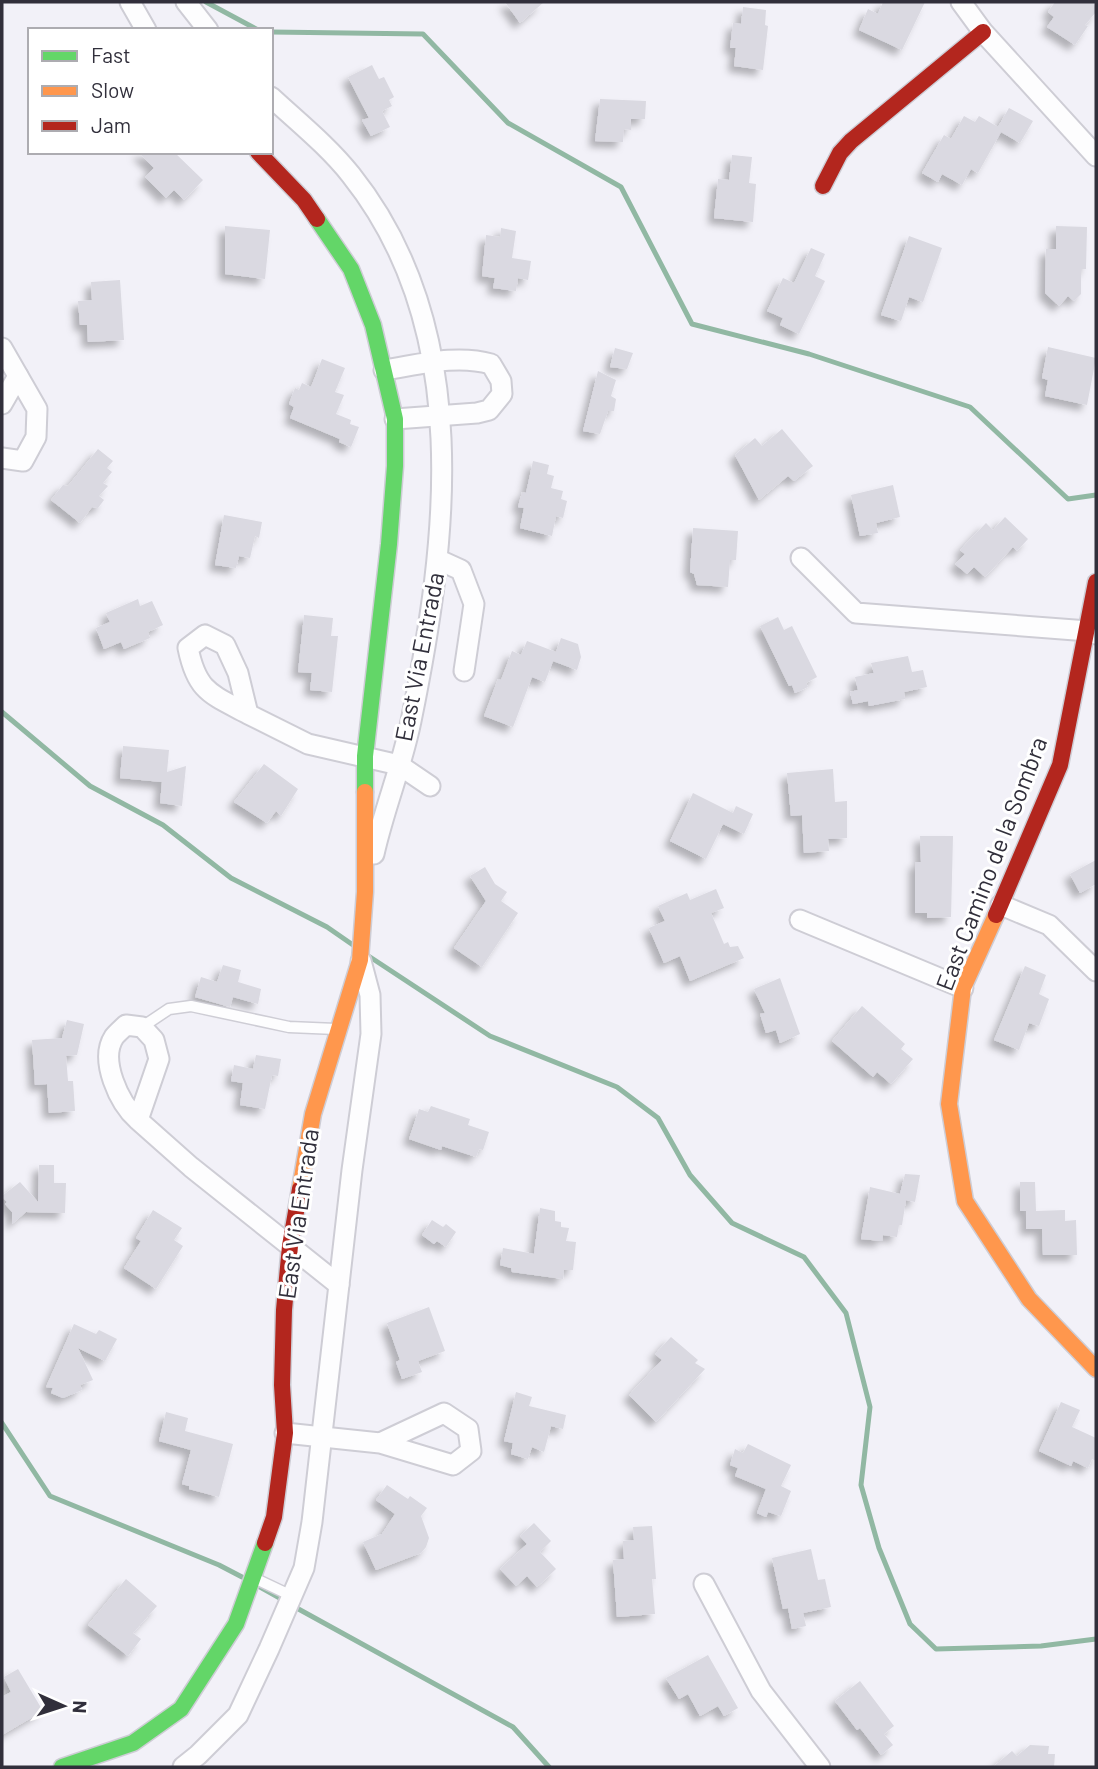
<svg xmlns="http://www.w3.org/2000/svg" width="1098" height="1769" viewBox="0 0 1098 1769" font-family="Barlow,sans-serif">
<style>
.lines{fill:none;stroke-linecap:round;stroke-linejoin:round}
.stream{stroke:#91b8a3;stroke-width:5}
.building{fill:#dad9e1;filter:url(#shadow)}
.lane-casing{stroke:#cecdd5;stroke-width:13}
.street-casing{stroke:#cecdd5;stroke-width:23}
.fast-casing{stroke:#cecdd5;stroke-width:19}
.slow-casing{stroke:#cecdd5;stroke-width:19}
.jam-casing{stroke:#cecdd5;stroke-width:19}
.lane{stroke:#fdfdfe;stroke-width:10}
.street{stroke:#fdfdfe;stroke-width:19}
.fast{stroke:#63d668;stroke-width:16}
.slow{stroke:#ff974d;stroke-width:16}
.jam{stroke:#b3261e;stroke-width:16}
.labels{text-anchor:middle;stroke-width:6;stroke-linejoin:round;paint-order:stroke}
.street-label{font-size:24px;fill:#312f3b;stroke:#fff}
</style>
<defs>
<filter id="shadow"><feDropShadow dx="-6" dy="6" stdDeviation="3.5" flood-color="#0004"/></filter>
</defs>
<rect width="100%" height="100%" fill="#f2f1f8"/>
<g class="lines">
<!-- stream -->
<g class="stream">
<path d="M206,2l52,28"/>
<path d="M271,32l152,2 85,89 113,64 71,137 117,30 161,53 98,92 28,-4"/>
<path d="M2,712l88,74 73,39 68,53 96,49 26,18"/>
<path d="M370,957l120,79 127,51 41,31 32,57 42,48 72,34 42,56 24,94 -9,78 18,63 31,76 26,25 105,-3 55,-7"/>
<path d="M2,1423l48,73 169,69 23,12"/>
<path d="M260,1587l25,14"/>
<path d="M293,1606l220,121 36,40"/>
</g>
</g>
<!-- building -->
<g class="building">
<path d="M505,2h39l-24,21z"/>
<path d="M883,2h42l-23,48 -43,-20 9,-21 10,5z"/>
<path d="M1055,2h39l2,10 -11,13 3,1 -13,19 -28,-18 7,-10 -6,-5z"/>
<path d="M743,7l23,3 -1,15 3,1 -5,44 -29,-4 2,-18h-6l3,-25 8,1z"/>
<path d="M372,65l7,14 5,-2 10,20 -5,3 3,6 -10,5 8,16 -19,9 -9,-16 7,-2 -21,-41z"/>
<path d="M600,99l46,2 -1,18h-14v11l-7,-1 -1,13 -28,-1z"/>
<path d="M1009,108l24,13 -13,22 -19,-11 -23,41 -7,-4 -9,16 -20,-11 -4,8 -16,-9 22,-38 7,4 13,-23 11,6 4,-6 19,11z"/>
<path d="M138,152h36l29,28 -19,20 -10,-10 -8,8 -21,-21 9,-9z"/>
<path d="M732,155l20,2 -3,26 7,1 -3,38 -39,-4 4,-39 11,1z"/>
<path d="M225,226l45,4 -5,49 -40,-5z"/>
<path d="M1056,226l31,1 -1,42h-5v25l-7,7 -6,-5 -9,10 -14,-13 1,-44h10z"/>
<path d="M501,228l15,3 -4,27 19,3 -3,19 -10,-2 -2,13 -23,-3 2,-10 -13,-2 4,-41 14,2z"/>
<path d="M909,236l33,12 -19,54 -14,-5 -8,24 -20,-6z"/>
<path d="M811,248l14,6 -10,22 10,5 -26,53 -19,-9 3,-7 -16,-7 16,-33 11,5z"/>
<path d="M120,280l4,60 -36,2 -1,-17h-7l-2,-24 14,-1 -1,-18z"/>
<path d="M1048,347l48,11 -9,47 -42,-9 3,-16 -6,-2z"/>
<path d="M615,348l18,5 -6,16 -17,-2z"/>
<path d="M322,359l23,9 -10,24 9,3 -8,19 15,6 -1,4 9,3 -8,20 -12,-5 1,-3 -50,-21 4,-11 -5,-3 6,-16 4,2 3,-7 9,4z"/>
<path d="M598,371l18,9 -5,16 5,3 -2,12h-6l-8,23 -17,-3z"/>
<path d="M782,429l31,37 -19,15 -6,-5 -29,24 -24,-45 20,-17 7,8z"/>
<path d="M98,449l15,12 -6,7 5,4 -9,11 5,3 -9,10 5,4 -6,8 -6,-1 -12,16 -29,-23 12,-15 5,1z"/>
<path d="M533,461l16,4 -2,9 7,2 -3,12 12,3 -2,8 6,2 -4,17 -7,-2 -4,20 -32,-8 4,-20 -6,-1 4,-15 4,1z"/>
<path d="M893,485l7,32 -24,6 2,10 -18,3 -9,-41z"/>
<path d="M224,515l38,7 -3,16 -4,-2 -5,22 -11,-2 -3,12 -21,-3z"/>
<path d="M1005,517l23,22 -11,12 -4,-4 -28,30 -11,-10 -7,7 -12,-10 10,-10 -5,-4 26,-27 7,7z"/>
<path d="M693,528l45,3 -2,29h-6l-2,27 -31,-2 -3,-11 -4,-2z"/>
<path d="M138,599l2,7 12,-5 11,24 -15,7 2,6 -26,11 -3,-7 -17,7 -8,-21 14,-6 -4,-9z"/>
<path d="M304,615l29,3 -2,18h7l-6,56 -22,-2 2,-17 -14,-1z"/>
<path d="M778,617l6,13 8,-4 25,51 -11,6 2,4 -13,6 -3,-8 -3,1 -29,-60z"/>
<path d="M561,638l17,6 3,13 -4,13 -24,-9 -8,21 -13,-5 -19,50 -29,-11 14,-37 3,1 11,-29 9,4 6,-14 29,11z"/>
<path d="M908,656l4,16 11,-2 4,17 -23,5 1,7 -36,7 -1,-5 -15,3 -3,-12 8,-2 -3,-13 19,-4 -3,-10z"/>
<path d="M123,746l46,4 -2,22 19,-6 -4,40 -22,-3 2,-21 -42,-4z"/>
<path d="M264,764l34,25 -17,27 -5,-5 -9,12 -33,-21z"/>
<path d="M833,769l2,33 12,-1v37l-19,1 1,12 -25,2 -2,-38 -11,1 -4,-43z"/>
<path d="M693,793l40,20 3,-7 17,8 -9,20 -21,-10 -17,35 -36,-18z"/>
<path d="M920,836h33l-2,81 -24,1v-5h-12v-51h6z"/>
<path d="M1096,860v24l-16,9 -10,-19z"/>
<path d="M485,867l10,17 12,8 -6,9 17,12 -36,54 -28,-19 32,-47 -16,-25z"/>
<path d="M716,889l8,19 -13,5 13,31 4,-2 2,5 8,-1 6,12 -54,23 -10,-25 -16,7 -15,-35 16,-7 -7,-15 29,-13 3,7z"/>
<path d="M223,965l18,5 -3,12 23,7 -3,15 -25,-7 -3,10 -35,-10 6,-20 16,5z"/>
<path d="M1025,966l21,9 -7,19 10,5 -10,27 -10,-3 -10,27 -25,-10z"/>
<path d="M780,978l20,56 -20,9 -4,-13 -10,3 -6,-19 5,-1 -11,-24z"/>
<path d="M862,1006l43,38 -4,5 12,10 -22,25 -14,-12 -4,5 -41,-36z"/>
<path d="M67,1020l17,4 -7,31 -11,1 2,25h5l2,30 -26,2 -2,-29 -12,1 -3,-45 30,-2z"/>
<path d="M256,1055l25,4 -3,17 -6,-1 -7,34 -25,-4 3,-22 -12,-2 3,-16 19,4z"/>
<path d="M431,1106l39,13 -2,6 21,7 -6,18 -4,-1 -3,8 -34,-11 -1,4 -32,-11 10,-30 9,3z"/>
<path d="M39,1165h15v18h12l-1,30 -39,-1 -14,12v-12l-7,-8 2,-2 -5,-6 18,-14 18,20z"/>
<path d="M905,1174l15,1 -5,27 -9,-2 -4,25h-3l-2,12 -14,-2 -1,6 -21,-2 9,-52 30,7z"/>
<path d="M1020,1182h15l1,29 29,-1v11l11,-1 1,35h-34l-1,-26h-16v-18h8h-14z"/>
<path d="M540,1208l15,3v10l6,1v5l8,1 -3,13 10,1 -3,28h-9l-1,9 -51,-7 -1,-4 -11,-3 3,-17 31,6z"/>
<path d="M153,1210l29,18 -8,12 9,6 -27,43 -32,-21 17,-27 -5,-3z"/>
<path d="M432,1220l11,7 3,-3 10,8 -10,15 -9,-6 -3,3 -12,-9z"/>
<path d="M429,1307l16,44 -27,10 4,11 -20,7 -6,-17 4,-2 -13,-37z"/>
<path d="M74,1324l22,10 3,-4 18,9 -12,22 -27,-13 15,32 -13,5 2,5 -19,8 -12,-5 2,-5 -7,-1z"/>
<path d="M671,1337l27,23 -3,3 10,6 -49,53 -27,-27 33,-35 -7,-6z"/>
<path d="M516,1392l16,5 -3,9 37,9 -3,14 -12,-3 -7,26 -12,-5 -4,12 -17,-5 2,-11 -9,-2z"/>
<path d="M1061,1402l19,8 -8,17 24,11v23l-4,-2 -4,9 -15,-7 -2,5 -32,-15z"/>
<path d="M166,1412l22,6 -3,13 48,13 -14,53 -30,-8v-3l-7,-2 9,-34 -32,-9z"/>
<path d="M748,1444l43,21 -10,21 10,5 -10,25 -13,-4 -2,5 -9,-4 9,-24 -31,-13 3,-8 -8,-3 5,-16 8,4z"/>
<path d="M387,1485l21,14 2,-3 17,12 -6,8 8,22 -3,9 -5,6 -45,17 -13,-28 19,-8 13,-20 -19,-14z"/>
<path d="M534,1523l17,18 -11,11 16,17 -19,18 -10,-11 -11,10 -16,-17 27,-25 -7,-8z"/>
<path d="M652,1526l4,53h-4l3,35 -38,3 -4,-57 11,-1 -1,-18 11,-1 -1,-13z"/>
<path d="M811,1549l7,31 7,-1 6,28 -28,6 3,13 -14,3 -4,-21 -5,1 -11,-51z"/>
<path d="M126,1579l31,27 -24,27 8,6 -13,17 -40,-31z"/>
<path d="M708,1655l30,53 -14,8 -6,-10 -18,10 -12,-22 -9,5 -13,-21z"/>
<path d="M18,1669l25,42 -41,24v-38l9,-5 -7,-15z"/>
<path d="M860,1681l34,45 -10,8 9,11 -12,10 -21,-27 -3,2 -22,-29z"/>
<path d="M1030,1745l19,1 -1,8h7l-1,13h-61l19,-16 5,5z"/>
</g>
<g class="lines">
<defs>
<g id="lane">
<path d="M142,1027l27,-18 22,-3 98,21 47,2"/>
<path d="M254,1578l38,18"/>
</g>
<g id="street">
<path d="M130,2l16,28"/>
<path d="M186,2l22,28"/>
<path d="M961,2l22,30 113,124"/>
<path d="M271,97c27,25 57,49 80,78 123,154 97,366 60,546 -9,45 -27,88 -37,133"/>
<path d="M2,348l35,61 -1,28 -13,24 -21,-3"/>
<path d="M384,370c34,-5 72,-16 107,-6l10,17 1,13 -13,16 -12,3 -82,6"/>
<path d="M2,404l16,-28"/>
<path d="M801,558l55,55 232,18 8,3"/>
<path d="M439,560l22,10 13,34 -10,67"/>
<path d="M248,714c-37,-20 -51,-22 -60,-66l17,-13 20,10 13,28 10,41 60,30 91,21 31,21"/>
<path d="M1001,905l48,20 47,46"/>
<path d="M800,920l163,68"/>
<path d="M138,1120l21,-61 -5,-19 -12,-13 -16,-2c-4,4 -9,8 -12,12 -15,23 5,66 24,83l53,47 148,118"/>
<path d="M285,1433l95,10 73,22 18,-14 -3,-22 -24,-16 -64,30"/>
<path d="M704,1584l57,107 59,76"/>
<path d="M183,1767l15,-12 40,-40 31,-66 35,-81 8,-46 40,-352 19,-136 -1,-39 -9,-34"/>
</g>
<g id="fast">
<path d="M317,219l34,50 22,56 22,94v47l-6,78 -24,212v36"/>
<path d="M62,1767l71,-24 48,-34 55,-85 29,-81"/>
</g>
<g id="slow">
<path d="M996,915l-33,73 -14,116 16,97 64,98 67,70"/>
<path d="M300,1189l13,-75 47,-154 5,-68v-100"/>
</g>
<g id="jam">
<path d="M258,152l46,48 13,19"/>
<path d="M823,186l17,-33 11,-12 132,-109"/>
<path d="M996,915l64,-150 36,-183"/>
<path d="M265,1543l9,-26 11,-84 -3,-48 2,-75 6,-64 10,-57"/>
</g>
</defs>
<!-- lane casing -->
<use href="#lane" class="lane-casing"/>
<!-- street casing -->
<use href="#street" class="street-casing"/>
<!-- fast casing -->
<use href="#fast" class="fast-casing"/>
<!-- slow casing -->
<use href="#slow" class="slow-casing"/>
<!-- jam casing -->
<use href="#jam" class="jam-casing"/>
<!-- lane -->
<use href="#lane" class="lane"/>
<!-- street -->
<use href="#street" class="street"/>
<!-- fast -->
<use href="#fast" class="fast"/>
<!-- slow -->
<use href="#slow" class="slow"/>
<!-- jam -->
<use href="#jam" class="jam"/>
</g>
<g class="labels">
<!-- street labels -->
<g class="street-label">
<text transform="translate(420 657) rotate(-79)" y="8">East Via Entrada</text>
<text transform="translate(992 864) rotate(-69)" y="8">East Camino de la Sombra</text>
<text transform="translate(299 1214) rotate(-82)" y="8">East Via Entrada</text>
</g>
</g>
<!-- border -->
<rect width="1098" height="1769" fill="none" stroke="#312f3b" stroke-width="7"/>
<!-- legend -->
<rect x="28" y="28" width="245" height="126" fill="#ffffff" stroke="#adacb1" stroke-width="2"/>
<rect x="42" y="51" width="35" height="10" fill="#63d668" stroke="#adacb1" stroke-width="2"/>
<text x="91" y="63" font-size="21" fill="#312f3b">Fast</text>
<rect x="42" y="86" width="35" height="10" fill="#ff974d" stroke="#adacb1" stroke-width="2"/>
<text x="91" y="98" font-size="21" fill="#312f3b">Slow</text>
<rect x="42" y="121" width="35" height="10" fill="#b3261e" stroke="#adacb1" stroke-width="2"/>
<text x="91" y="133" font-size="21" fill="#312f3b">Jam</text>
<!-- north arrow -->
<g transform="translate(63 1706) rotate(93)" stroke="#ffffff" stroke-width="5" paint-order="stroke">
<path d="M0-5L12 26L0 18L-12 26Z" fill="#312f3b"/>
<text y="-10" font-size="19" font-weight="bold" text-anchor="middle" fill="#312f3b">N</text>
</g>
</svg>
